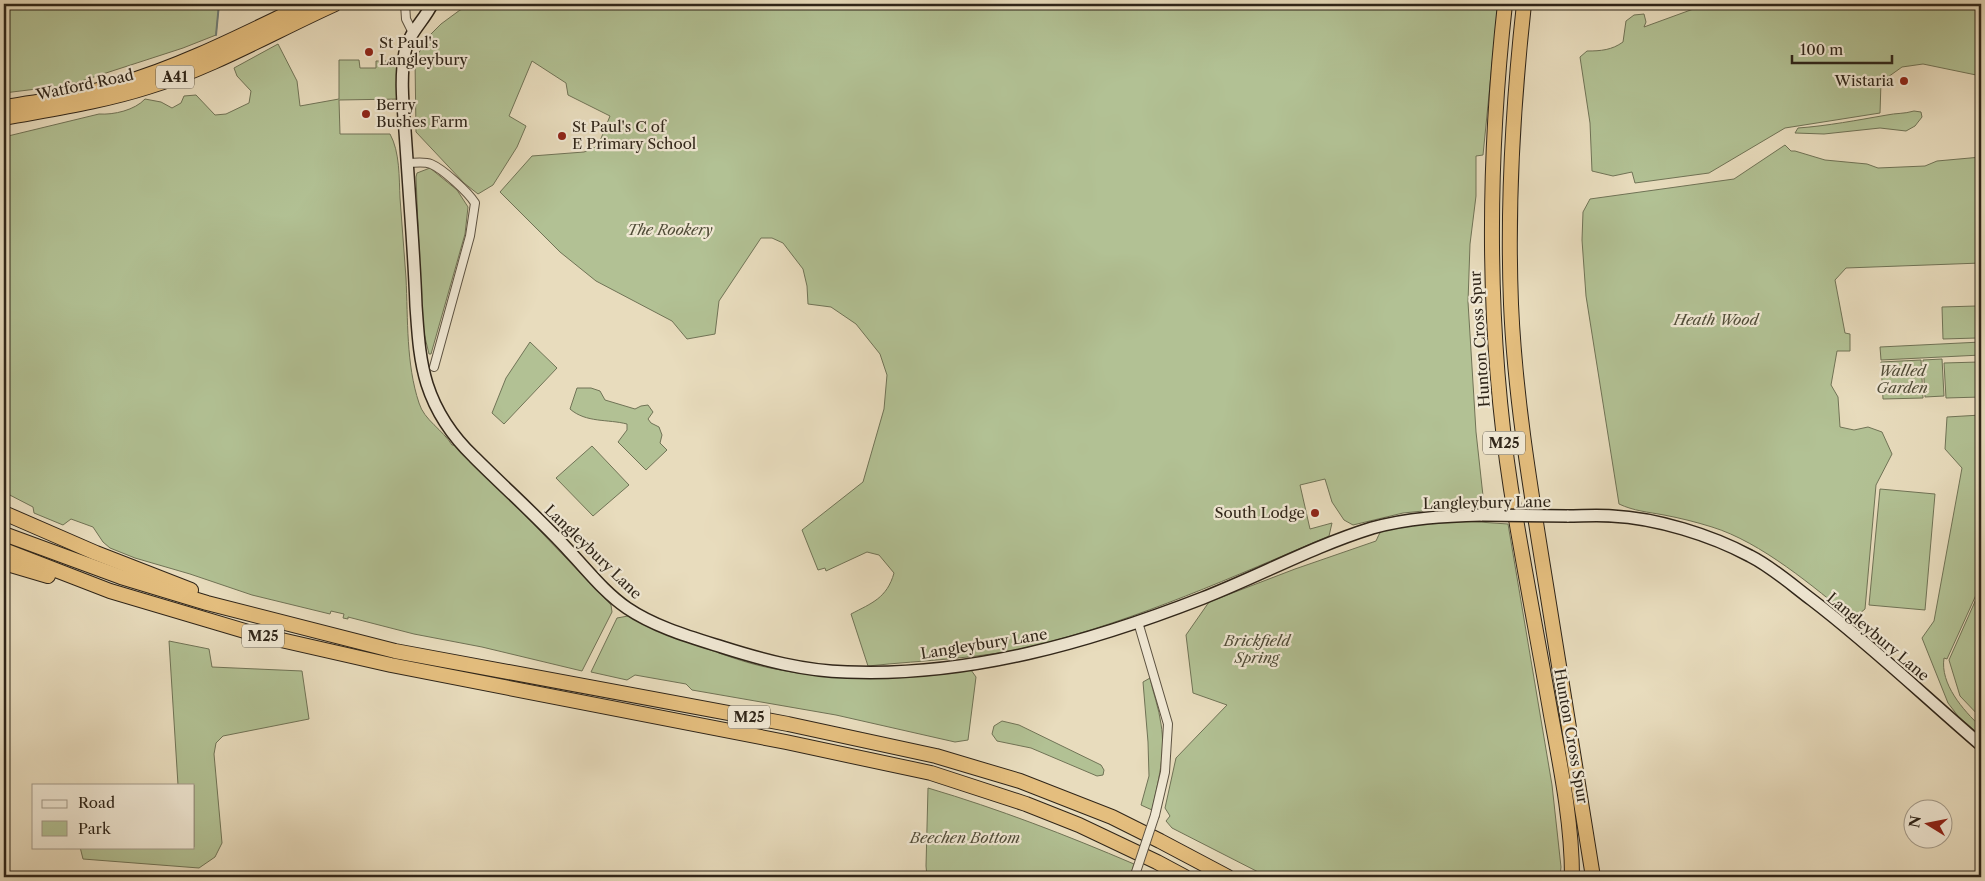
<svg xmlns="http://www.w3.org/2000/svg" width="1985" height="881" viewBox="0 0 1985 881" font-family="'Libre Caslon Text',serif">
<style>
.green{fill:#b2c194;stroke:#707356}
.lines{fill:none;stroke-linecap:round;stroke-linejoin:round}
.stream{stroke:#6f7e79;stroke-width:2}
.street-casing{stroke:#5d5342;stroke-width:10}
.secondary-casing{stroke:#2f2519;stroke-width:14}
.highway-casing{stroke:#2f2519;stroke-width:16}
.street{stroke:#f0e8d4;stroke-width:8}
.secondary{stroke:#f0e8d4;stroke-width:11}
.highway{stroke:#e4be7e;stroke-width:14}
.street-bridge-casing{stroke:#5d5342;stroke-width:10;stroke-linecap:butt}
.secondary-bridge-casing{stroke:#2f2519;stroke-width:14;stroke-linecap:butt}
.street-bridge{stroke:#f0e8d4;stroke-width:8}
.secondary-bridge{stroke:#f0e8d4;stroke-width:11}
.poi-dot{fill:#8f2418;stroke:#f0e8d4;stroke-width:2}
.labels{text-anchor:middle;stroke-width:4.5;stroke-linejoin:round;paint-order:stroke}
.shield{fill:#f0e8d4;stroke:#696051;stroke-width:1}
.shield-label{font-size:14px;font-weight:bold;fill:#2f2519}
.poi-label{font-size:15px;fill:#2f2519;stroke:#f0e8d4;text-anchor:start}
.street-label{font-size:15px;fill:#2f2519;stroke:#f0e8d4}
.park-label{font-size:15px;font-style:italic;fill:#504c38;stroke:#f0e8d4}
</style>
<rect width="100%" height="100%" fill="#e8dcbd"/>
<filter id="stains"><feTurbulence type="fractalNoise" baseFrequency=".004" numOctaves="4"/><feColorMatrix values="0 0 0 0 .2 0 0 0 0 .09 0 0 0 0 .02 0 0 0 .5 -.17"/></filter>
<radialGradient id="worn" r=".72"><stop offset=".6" stop-color="#630" stop-opacity="0"/><stop offset="1" stop-color="#630" stop-opacity=".3"/></radialGradient>
<!-- green -->
<g class="green">
<path d="M4,4h215l-3,31 -33,13 -114,37 -65,8z"/>
<path d="M479,4h1019l-15,151 -7,1v40l-6,48 -2,58 8,130 8,73 -81,8 -50,12 -9,-5 -12,-18 -7,-23 -25,6 10,44 22,-6 -3,13c-96,41 -190,83 -291,109 -55,14 -114,15 -170,21l-17,-52c21,-11 36,-16 43,-41l-15,-18 -12,-3 -41,19 -1,-3 -7,2 -16,-40 61,-48 21,-73 3,-34 -7,-21 -24,-30 -25,-17 -23,-3 -1,-18 -4,-17 -20,-26 -11,-5h-11l-42,63 -4,33 -28,5 -15,-18 -76,-40 -36,-29 -60,-60 32,-36 52,-4 14,-6 12,-30 -42,-21 -2,-12 -34,-22 -23,55 17,10 -9,21 -24,38 -15,9 -14,-11 -48,-51 -1,-72 12,-22 14,-14 19,-14z"/>
<path d="M1707,4h274v72l-58,-12 -21,3 -21,15 -1,31 -95,15 -76,45 -74,10 -3,-11 -19,4 -21,-5 -2,-48 -10,-66 7,-6c14,0 25,-1 36,-9l3,-21 8,-6 10,-1 2,8 -2,5z"/>
<path d="M278,44l19,37 3,25 39,-7v-39h20l1,8h16v-7h24v38l-61,1 1,34h50c10,18 9,44 10,64 2,27 4,53 6,80 2,41 0,86 13,125 5,17 24,27 33,42h3l20,22 4,1 17,17 115,120 1,7 -30,59 -100,-24 -68,-13 -66,-17v2l-5,-1 1,-4 -13,-3 -1,3 -78,-19 -62,-21 -55,-16 -25,-10 -7,-6 -10,-15 -22,-8 -8,6 -29,-12 -1,-6 -29,-15v-355l95,-23c15,1 36,-4 46,-15l16,3 11,6 9,-5 3,-7 12,-1 19,20 11,-1 23,-11 2,-12 -14,-15 -3,-8z"/>
<path d="M1914,111l7,1 1,5 -7,9 -9,5 -26,-3 -56,6 -29,-1 3,-5c29,-2 60,-8 89,-13 9,-2 17,-1 27,-4z"/>
<path d="M1785,145l6,6h4l30,9 42,4 11,4 47,-2 12,-5 44,-4v106l-135,5 -11,12 10,53 5,1v17h-13l-6,34 7,12 2,30 14,3 14,-3 14,5 10,22 -16,31 -11,124 -12,10c-39,-32 -92,-77 -141,-92 -16,-5 -32,-9 -48,-12 -16,-3 -30,-4 -45,-11l-33,-208 -4,-56 1,-28 7,-13 144,-20z"/>
<path d="M430,168l27,22 11,17 -3,27 -34,120h-2l-5,-21 -3,-34 -5,-122 1,-4z"/>
<path d="M1976,306l1,32 -34,1 -1,-32z"/>
<path d="M530,342l27,26 -53,56 -12,-11 14,-35z"/>
<path d="M1981,342v13l-100,5 -1,-13z"/>
<path d="M1942,359l2,37 -19,1 -2,-37z"/>
<path d="M1921,360l2,38 -40,1 -2,-37z"/>
<path d="M1979,362l2,35 -35,1 -2,-35z"/>
<path d="M577,388h14l9,3 5,9 30,9 6,-3 7,-1 5,7 -5,7 3,4 8,4 3,8 -2,8 7,7 -21,20 -28,-28 9,-12v-6c-19,-5 -41,-1 -57,-15z"/>
<path d="M1981,415v169l-34,75 -3,-1c-4,26 19,52 37,69v9l-23,-20 -10,-13 -26,-65 12,-17 28,-153 -17,-19 2,-32z"/>
<path d="M592,446l37,39 -36,31 -37,-38z"/>
<path d="M1880,489l55,5 -10,116 -56,-5z"/>
<path d="M1464,521l44,3 44,261 9,82 -1,10h-292l-96,-49 -6,-7 4,-5 -5,-8 11,-50 51,-53 -34,-12 -7,-58 23,-33 86,-33 81,-28c2,-4 3,-8 6,-10 15,-9 63,-9 82,-10z"/>
<path d="M1981,588v130l-21,-22 -11,-36z"/>
<path d="M628,616c21,12 44,19 66,28 25,9 51,19 76,24 67,14 133,13 201,2l5,7 -8,63 -13,2 -119,-27 -144,-25 -6,-6 -51,-9 -8,5 -36,-8 26,-54z"/>
<path d="M169,641l40,8 3,18 90,4 7,48 -86,17 -7,7 -2,11 8,89 -7,14 -16,11 -116,-9 -3,-12h114v-62h-16z"/>
<path d="M1150,678c3,15 9,30 11,46 5,29 -3,58 -9,86l-11,-5 8,-29 -1,-34 -5,-60z"/>
<path d="M1002,721l17,4 82,40 3,5 -1,5 -6,1 -66,-28 -34,-7 -5,-7 2,-8z"/>
<path d="M928,788c71,21 138,47 206,76l-4,13h-203l-1,-11z"/>
</g>
<g class="lines">
<!-- stream -->
<path class="stream" d="M216,35l3,-31"/>
<defs>
<g id="street">
<path d="M405,4l1,15 6,12"/>
<path d="M407,163c7,0 17,-2 24,1 12,5 37,28 44,39l-5,33 -36,131"/>
<path d="M1138,622l30,102 -3,48 -10,43"/>
</g>
<g id="secondary">
<path d="M432,4c-8,17 -23,28 -27,48 -5,25 -2,53 0,79 2,29 4,58 6,87 2,29 4,59 5,88 2,27 3,52 11,78 9,28 26,53 47,73 32,32 66,62 96,95 18,19 35,41 57,56 28,19 63,29 95,39 41,13 82,24 125,25 122,5 243,-30 356,-74 56,-22 111,-52 169,-70 36,-10 73,-12 110,-13"/>
<path d="M1567,516c15,0 30,-1 45,0 44,2 99,19 138,40 22,11 42,29 62,44 59,45 113,97 169,145"/>
</g>
<g id="highway">
<path d="M1505,4c-18,162 -19,323 6,485 12,75 27,151 40,226 10,54 21,108 21,162"/>
<path d="M1524,4c-11,100 -17,199 -13,300 4,94 20,188 35,281 16,97 31,195 47,292"/>
<path d="M4,107c39,-6 78,-11 116,-23 65,-19 126,-51 187,-80"/>
<path d="M4,118c48,-9 97,-16 144,-31 65,-20 125,-55 187,-83"/>
<path d="M4,513l92,40 95,37"/>
<path d="M4,534l117,43 86,26 188,48 393,73 148,32 84,25 92,36 48,24 68,36"/>
<path d="M4,550l106,41 145,43 136,31 395,77 145,31 95,31 53,21 78,37 28,15"/>
<path d="M4,563l44,13"/>
</g>
</defs>
<!-- street casing -->
<use href="#street" class="street-casing"/>
<!-- secondary casing -->
<use href="#secondary" class="secondary-casing"/>
<!-- highway casing -->
<use href="#highway" class="highway-casing"/>
<!-- street -->
<use href="#street" class="street"/>
<!-- secondary -->
<use href="#secondary" class="secondary"/>
<!-- highway -->
<use href="#highway" class="highway"/>
<defs>
<path id="street-bridge" d="M1135,875l20,-60"/>
<path id="secondary-bridge" d="M1482,515l85,1"/>
</defs>
<!-- street-bridge casing -->
<use href="#street-bridge" class="street-bridge-casing"/>
<!-- secondary-bridge casing -->
<use href="#secondary-bridge" class="secondary-bridge-casing"/>
<!-- street-bridge -->
<use href="#street-bridge" class="street-bridge"/>
<!-- secondary-bridge -->
<use href="#secondary-bridge" class="secondary-bridge"/>
</g>
<!-- markers -->
<g class="poi-dot">
<circle cx="369" cy="52" r="5"/>
<circle cx="1904" cy="81" r="5"/>
<circle cx="366" cy="114" r="5"/>
<circle cx="562" cy="136" r="5"/>
<circle cx="1315" cy="513" r="5"/>
</g>
<g class="labels">
<!-- shield labels -->
<g class="shield">
<rect x="156" y="65.5" width="38" height="23" rx="4"/>
<rect x="1483" y="431.5" width="42" height="23" rx="4"/>
<rect x="242" y="624.5" width="42" height="23" rx="4"/>
<rect x="728" y="705.5" width="42" height="23" rx="4"/>
</g>
<g class="shield-label">
<text x="175" y="82">A41</text>
<text x="1504" y="448">M25</text>
<text x="263" y="641">M25</text>
<text x="749" y="722">M25</text>
</g>
<!-- poi labels -->
<g class="poi-label">
<text x="379" y="48">St Paul's<tspan x="379" dy="17">Langleybury</tspan></text>
<text x="1894" y="86" text-anchor="end">Wistaria</text>
<text x="376" y="110">Berry<tspan x="376" dy="17">Bushes Farm</tspan></text>
<text x="572" y="132">St Paul's C of<tspan x="572" dy="17">E Primary School</tspan></text>
<text x="1305" y="518" text-anchor="end">South Lodge</text>
</g>
<!-- street labels -->
<g class="street-label">
<text transform="translate(85 85) rotate(-12)" y="5">Watford Road</text>
<text transform="translate(1480 339) rotate(-94)" y="5">Hunton Cross Spur</text>
<text transform="translate(1487 503) rotate(-1)" y="5">Langleybury Lane</text>
<text transform="translate(593 552) rotate(44)" y="5">Langleybury Lane</text>
<text transform="translate(1878 637) rotate(40)" y="5">Langleybury Lane</text>
<text transform="translate(984 644) rotate(-9)" y="5">Langleybury Lane</text>
<text transform="translate(1571 736) rotate(80)" y="5">Hunton Cross Spur</text>
</g>
<!-- park labels -->
<g class="park-label">
<text x="670" y="235">The Rookery</text>
<text x="1716" y="325">Heath Wood</text>
<text x="1902" y="376">Walled<tspan x="1902" dy="17">Garden</tspan></text>
<text x="1257" y="646">Brickfield<tspan x="1257" dy="17">Spring</tspan></text>
<text x="965" y="843">Beechen Bottom</text>
</g>
</g>
<!-- margin -->
<rect width="1985" height="881" fill="none" stroke="#e8dcbd" stroke-width="20"/>
<rect x="5" y="5" width="1975" height="871" fill="none" stroke="#2f2519" stroke-width="2.5"/>
<rect x="10" y="10" width="1965" height="861" fill="none" stroke="#2f2519"/>
<!-- legend -->
<rect x="32" y="784" width="162" height="65" fill="#f0e8d4" stroke="#a39a89"/>
<rect x="42" y="800" width="25" height="8" fill="#f0e8d4" stroke="#a39a89"/>
<text x="78" y="808" font-size="15" fill="#2f2519">Road</text>
<rect x="42" y="821" width="25" height="15" fill="#b2c194" stroke="#a39a89"/>
<text x="78" y="834" font-size="15" fill="#2f2519">Park</text>
<!-- north arrow -->
<g transform="translate(1928 824) rotate(280)"><circle r="24" fill="#f0e8d4" stroke="#a39a89"/>
<path d="M0-4L9 19L0 12L-9 19Z" fill="#8f2418"/>
<text y="-8" font-size="14" font-weight="bold" text-anchor="middle" fill="#2f2519">N</text>
</g>
<!-- scale -->
<path d="M1792 55v8h100v-8" fill="none" stroke="#2f2519" stroke-width="2.5"/>
<text x="1800" y="55" font-size="15" fill="#2f2519" stroke="#f0e8d4" stroke-width="4" paint-order="stroke">100 m</text>
<rect width="100%" height="100%" filter="url(#stains)"/>
<rect width="100%" height="100%" fill="url(#worn)"/>
</svg>
